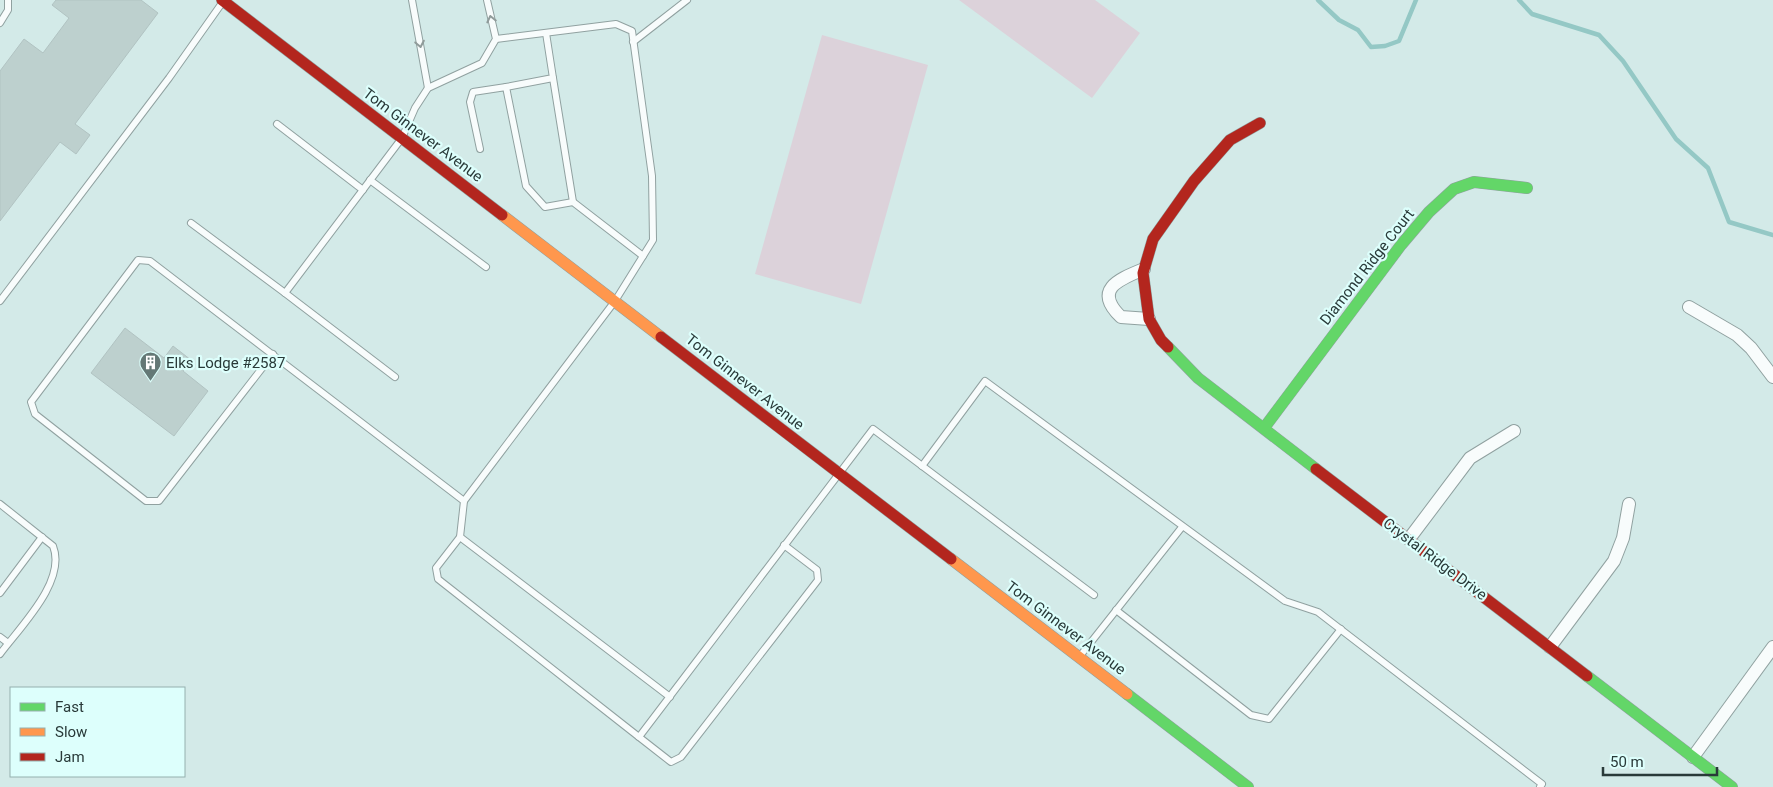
<svg xmlns="http://www.w3.org/2000/svg" width="1773" height="787" viewBox="0 0 1773 787" font-family="Roboto,sans-serif">
<style>
.green{fill:#dcd2da}
.lines{fill:none;stroke-linecap:round;stroke-linejoin:round}
.stream{stroke:#94c8c5;stroke-width:4.5}
.building{fill:#bdd0ce;stroke:#b1c3c2}
.lane-casing{stroke:#90a1a0;stroke-width:8}
.street-casing{stroke:#90a1a0;stroke-width:14}
.fast-casing{stroke:#90a1a0;stroke-width:12}
.slow-casing{stroke:#90a1a0;stroke-width:12}
.jam-casing{stroke:#90a1a0;stroke-width:12}
.lane{stroke:#f8fcfc;stroke-width:6}
.street{stroke:#f8fcfc;stroke-width:12}
.fast{stroke:#63d668;stroke-width:11}
.slow{stroke:#ff974d;stroke-width:11}
.jam{stroke:#b3261e;stroke-width:11}
.oneway{stroke:#909b9a}
.labels{text-anchor:middle;stroke-width:4.5;stroke-linejoin:round;paint-order:stroke}
.street-label{font-size:15px;fill:#293a39;stroke:#ddfffc}
.poi-label{font-size:15px;fill:#293a39;stroke:#ddfffc;text-anchor:start}
</style>
<rect width="100%" height="100%" fill="#d3eae8"/>
<!-- green -->
<g class="green">
<path d="M959,0h136l45,33 -48,65z"/>
<path d="M822,35l106,30 -67,239 -106,-30z"/>
</g>
<g class="lines">
<!-- stream -->
<g class="stream">
<path d="M1318,0l21,20 19,10 13,17 14,-1 14,-5 17,-41"/>
<path d="M1519,0l13,14 67,21 24,26 53,78 32,29 21,54 44,13"/>
</g>
</g>
<!-- building -->
<g class="building">
<path d="M56,0h85l17,13 -83,111 15,11 -14,19 -16,-12 -60,79v-150l24,-32 19,14 26,-35 -17,-13z"/>
<path d="M125,328l39,30 9,-12 18,14 -8,11 25,20 -34,45 -83,-63z"/>
</g>
<g class="lines">
<defs>
<g id="lane">
<path d="M412,0l16,88"/>
<path d="M0,23l8,-13v-10"/>
<path d="M633,42l54,-42"/>
<path d="M553,78l20,124"/>
<path d="M506,87l47,-9 -7,-45"/>
<path d="M277,124l86,66"/>
<path d="M480,149l-10,-47 3,-10 33,-5 20,99 19,21 28,-5 70,54"/>
<path d="M370,180l116,87"/>
<path d="M191,223l94,70"/>
<path d="M0,301l169,-223 53,-75"/>
<path d="M273,354l-114,147h-13l-111,-87 -4,-12 107,-142 12,1 314,240 -4,36 -24,31 2,11 201,158 234,-308 221,166"/>
<path d="M395,377l-110,-84 117,-155 13,-30 13,-20 54,-25 14,-24 -9,-39"/>
<path d="M922,466l63,-85 300,220 33,11 224,172 -2,3"/>
<path d="M464,501l151,-200 38,-61 -1,-64 -20,-145 -16,-7 -120,15"/>
<path d="M0,504l53,42c14,35 -33,81 -53,108"/>
<path d="M460,537l210,160"/>
<path d="M0,593l42,-56"/>
<path d="M1116,610l135,105 18,4 72,-90"/>
<path d="M0,637l8,6"/>
<path d="M1080,656l102,-129"/>
<path d="M639,737l32,25 10,-5 137,-177 -1,-10 -33,-25"/>
</g>
<g id="street">
<path d="M1144,269c-24,10 -52,20 -23,48l28,2"/>
<path d="M1689,307l48,28 14,13 22,29"/>
<path d="M1409,539l61,-81 44,-27"/>
<path d="M1550,647l64,-86 9,-23 6,-34"/>
<path d="M1693,757l80,-110"/>
</g>
<g id="fast">
<path d="M1168,347l30,31 118,91"/>
<path d="M1264,428l137,-183 28,-33 25,-23 20,-7 53,6"/>
<path d="M1587,676l145,111"/>
<path d="M1127,694l121,93"/>
</g>
<g id="slow">
<path d="M502,215l159,122"/>
<path d="M951,559l176,135"/>
</g>
<g id="jam">
<path d="M222,0l280,215"/>
<path d="M661,337l290,222"/>
<path d="M1168,347l-7,-7 -12,-21 -6,-46 10,-34 41,-58 36,-41 30,-17"/>
<path d="M1316,469l271,207"/>
</g>
</defs>
<!-- lane casing -->
<use href="#lane" class="lane-casing"/>
<!-- street casing -->
<use href="#street" class="street-casing"/>
<!-- fast casing -->
<use href="#fast" class="fast-casing"/>
<!-- slow casing -->
<use href="#slow" class="slow-casing"/>
<!-- jam casing -->
<use href="#jam" class="jam-casing"/>
<!-- lane -->
<use href="#lane" class="lane"/>
<!-- street -->
<use href="#street" class="street"/>
<!-- fast -->
<use href="#fast" class="fast"/>
<!-- slow -->
<use href="#slow" class="slow"/>
<!-- jam -->
<use href="#jam" class="jam"/>
</g>
<!-- one-way arrows -->
<defs><path id="oneway-chevron" d="M-2-3.5L2.5 0L-2 3.5" fill="none" stroke-width="1.6" stroke-linecap="round" stroke-linejoin="round" transform="scale(1.25)"/></defs>
<g class="oneway">
<use href="#oneway-chevron" transform="translate(491 19) rotate(-103)"/>
<use href="#oneway-chevron" transform="translate(420 44) rotate(79)"/>
</g>
<!-- icons -->
<defs>
<symbol id="building-pin" viewBox="-11 -11 22 30"><path d="M0 17L-7.5 6A9.5 9.5 0 1 1 7.5 6Z" fill="#647876" stroke="#ddfffc"/><path d="M-4-6H4V6H1V3H-1V6H-4ZM-2.5-4.3h1.7v1.8h-1.7ZM.8-4.3h1.7v1.8H.8ZM-2.5-1h1.7V.8h-1.7ZM.8-1h1.7V.8H.8Z" fill="#fff"/></symbol>
</defs>
<g fill-rule="evenodd">
<use href="#building-pin" x="138" y="350" width="25" height="34"/>
</g>
<g class="labels">
<!-- street labels -->
<g class="street-label">
<text transform="translate(423 135) rotate(37)" y="5">Tom Ginnever Avenue</text>
<text transform="translate(1367 267) rotate(-52)" y="5">Diamond Ridge Court</text>
<text transform="translate(745 382) rotate(38)" y="5">Tom Ginnever Avenue</text>
<text transform="translate(1435 559) rotate(37)" y="5">Crystal Ridge Drive</text>
<text transform="translate(1066 628) rotate(37)" y="5">Tom Ginnever Avenue</text>
</g>
<!-- poi labels -->
<g class="poi-label">
<text x="166" y="368">Elks Lodge #2587</text>
</g>
</g>
<!-- legend -->
<rect x="10" y="687" width="175" height="90" fill="#ddfffc" stroke="#95b0ae"/>
<rect x="20" y="703" width="25" height="8" fill="#63d668" stroke="#95b0ae"/>
<text x="55" y="712" font-size="15" fill="#293a39">Fast</text>
<rect x="20" y="728" width="25" height="8" fill="#ff974d" stroke="#95b0ae"/>
<text x="55" y="737" font-size="15" fill="#293a39">Slow</text>
<rect x="20" y="753" width="25" height="8" fill="#b3261e" stroke="#95b0ae"/>
<text x="55" y="762" font-size="15" fill="#293a39">Jam</text>
<!-- scale -->
<path d="M1603 767v8h114v-8" fill="none" stroke="#293a39" stroke-width="2.5"/>
<text x="1610" y="767" font-size="15" fill="#293a39" stroke="#ddfffc" stroke-width="4" paint-order="stroke">50 m</text>
</svg>
